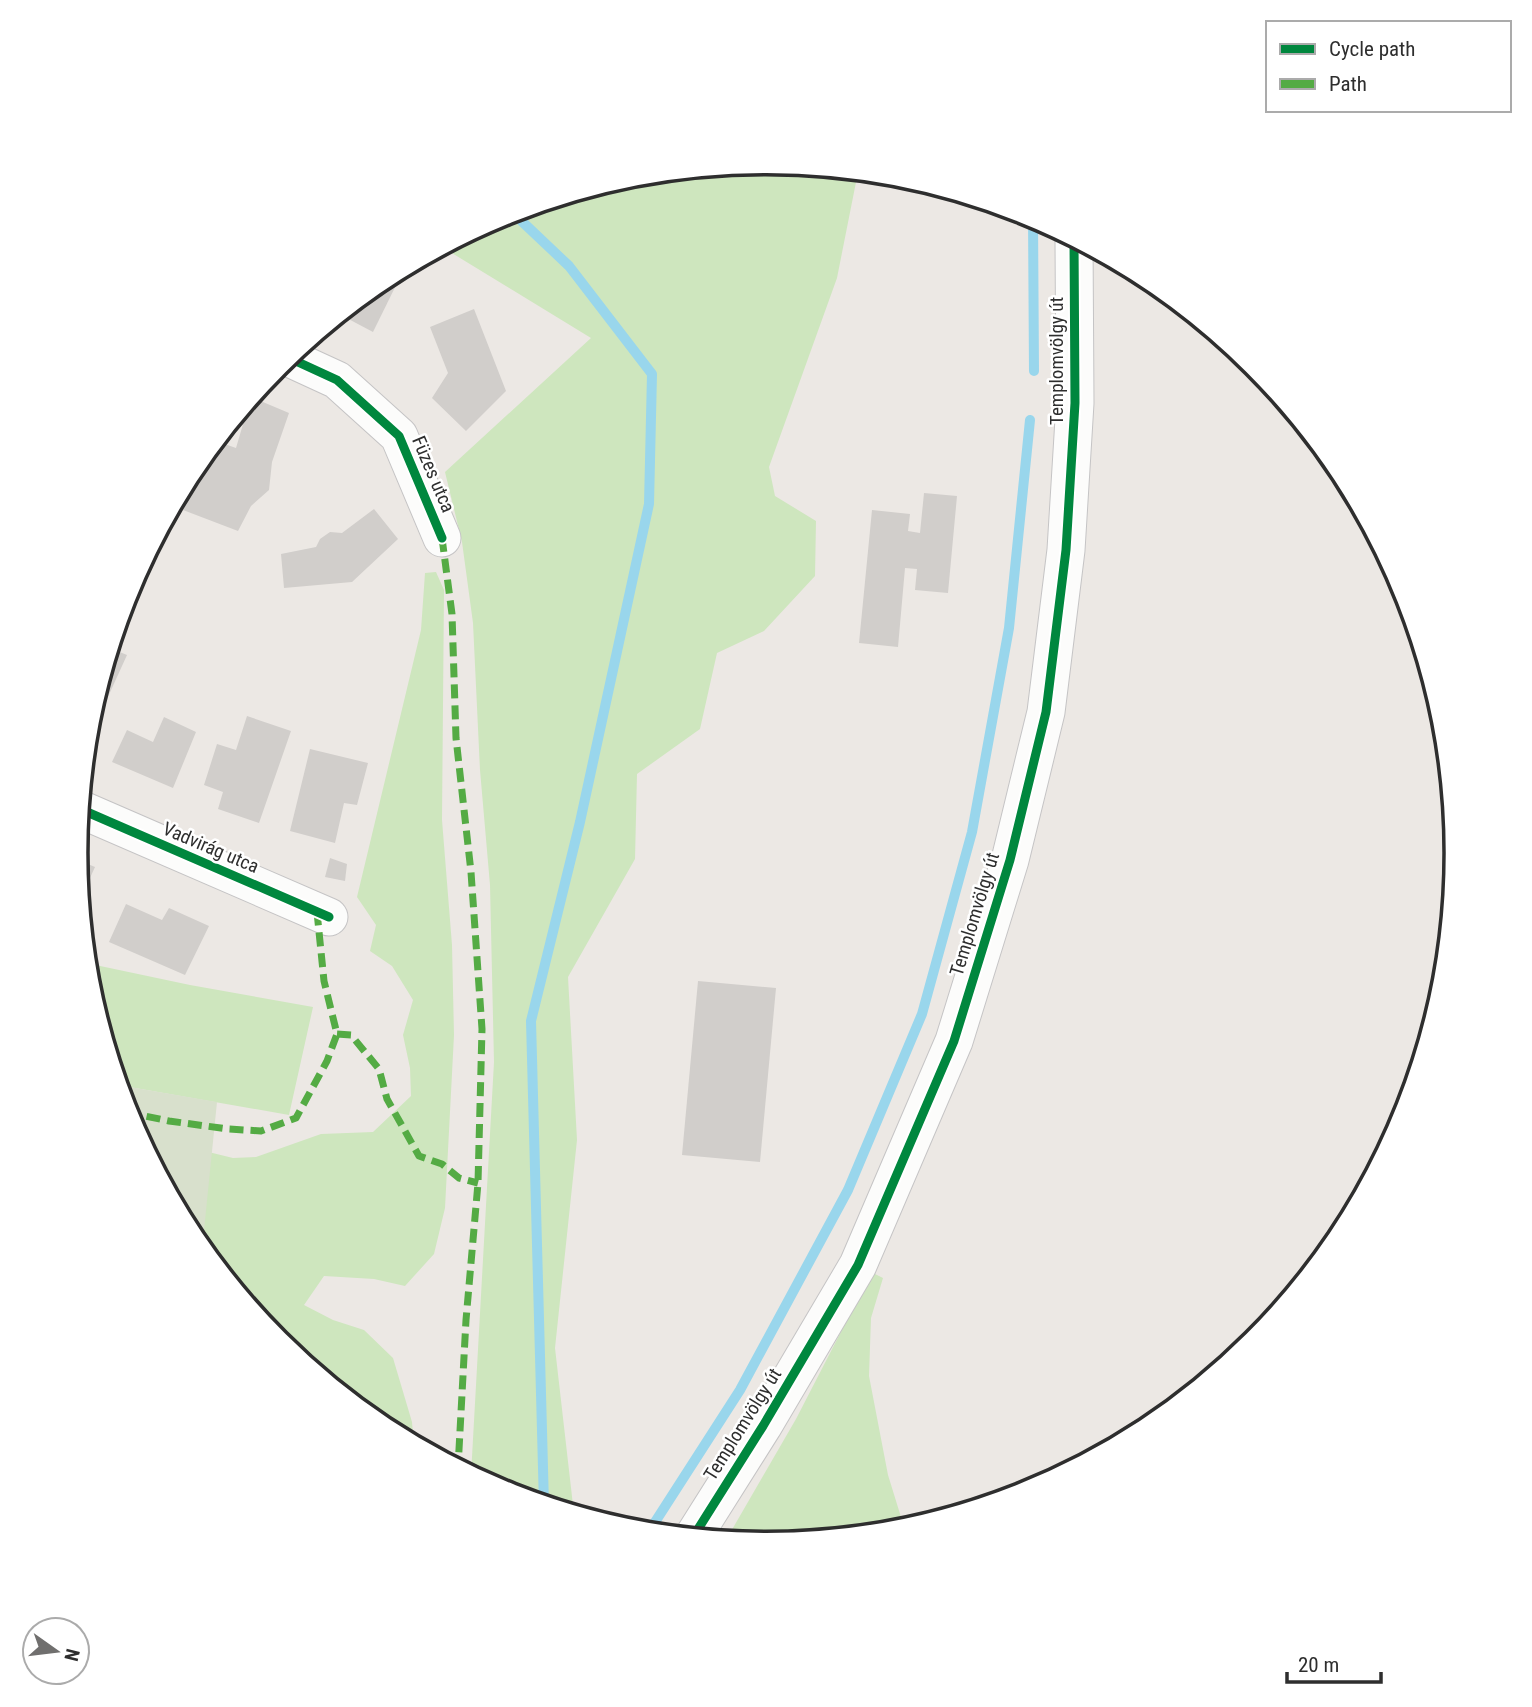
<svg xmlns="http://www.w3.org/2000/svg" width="1532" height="1707" viewBox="0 0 1532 1707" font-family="'Roboto Condensed',sans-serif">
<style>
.green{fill:#cee6be}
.cemetery{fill:#d8e0cc}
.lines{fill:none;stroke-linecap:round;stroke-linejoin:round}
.stream{stroke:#99d6ec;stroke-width:10}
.building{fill:#d1cecb}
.street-casing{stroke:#c5c4c5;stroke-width:39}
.street{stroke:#fcfcfb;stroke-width:37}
.quiet{stroke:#54ab44;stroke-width:7;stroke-dasharray:14 7;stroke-linecap:butt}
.cycleway-casing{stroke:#fff;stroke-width:13}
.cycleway{stroke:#00873e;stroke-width:9}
.labels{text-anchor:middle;stroke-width:5;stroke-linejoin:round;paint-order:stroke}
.street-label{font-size:19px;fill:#2e2e2e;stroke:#fff}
.rim{fill:none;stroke:#2e2e2e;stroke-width:3.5}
</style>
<rect width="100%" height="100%" fill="#ece8e4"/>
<!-- green -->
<g class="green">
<path d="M766,163l92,9 -21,106 -68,189 6,29 41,25 -1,55 -51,55 -47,22 -17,76 -63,45 -2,85 -67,118 9,163 -22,208 19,166 -73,-22 -30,-17 23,-413 -4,-177 -10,-115 -7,-147 -11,-81 -17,-70 146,-134 -149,-91 60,-32 130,-39z"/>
<path d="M436,572l8,18 -2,230 10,125 2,90 -9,173 -11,46 -29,32 -31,-7 -50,-3 -20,29 29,15 31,10 29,28 19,64 2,23 -32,-17 -105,-86 -86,-105 -7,-91 49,12 23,-1 65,-23 52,-2 38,-36 -1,-28 -7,-33 10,-35 -21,-34 -22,-15 6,-26 -19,-28 64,-267 4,-57z"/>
<path d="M86,963l104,22 123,22 -24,108 -171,-30 -30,-97z"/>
<path d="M867,1270l16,8 -12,40 -2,58 19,99 17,55 -139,14 -40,-4 70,-121 50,-97z"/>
</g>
<!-- cemetery -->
<path class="cemetery" d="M118,1085l99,17 -15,148 -11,-13 -63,-120z"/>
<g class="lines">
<!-- stream -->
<g class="stream">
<path d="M512,212l57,54 83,108 -3,130 -69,318 -49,199 13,484"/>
<path d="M1033,217l1,154"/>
<path d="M648,1533l92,-143 108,-200 74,-176 50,-182 37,-204 21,-208"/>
</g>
</g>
<!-- building -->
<g class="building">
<path d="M405,267l-32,65 -34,-18 44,-35z"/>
<path d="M474,309l32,82 -40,40 -34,-33 16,-25 -18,-46z"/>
<path d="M251,397l38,16 -17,49 -3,28 -18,16 -13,25 -55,-21 26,-62 7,-7 20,7z"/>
<path d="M924,493l33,3 -9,97 -33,-3 2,-21 -12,-1 -7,79 -39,-4 13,-133 38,4 -2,17 12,2z"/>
<path d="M374,509l24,30 -46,43 -68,6 -3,-34 35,-7 4,-8 10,-7 12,1z"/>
<path d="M110,648l17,7 -40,88 2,-25z"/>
<path d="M247,716l44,15 -32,92 -41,-14 5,-17 -19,-7 13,-41 19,6z"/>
<path d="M164,717l32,15 -23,56 -61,-26 15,-32 26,12z"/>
<path d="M310,749l58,14 -11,42 -13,-2 -9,40 -45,-12z"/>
<path d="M330,858l17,6 -2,17 -20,-4z"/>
<path d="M76,859l19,8 -15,33 -2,-15z"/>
<path d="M126,904l36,16 7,-12 40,18 -24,49 -76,-33z"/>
<path d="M698,981l78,7 -16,174 -78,-7z"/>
</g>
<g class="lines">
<defs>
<g id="street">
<path d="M287,357l50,23 62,56 43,102"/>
<path d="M80,809l249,108"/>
<path d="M693,1537l70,-111 95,-161 96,-224 56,-181 36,-148 20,-162 9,-147 -1,-164"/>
</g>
</defs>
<!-- street casing -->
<use href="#street" class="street-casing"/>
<!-- street -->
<use href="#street" class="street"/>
<!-- quiet -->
<g class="quiet">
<path d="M442,538l10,76 4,124 15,134 11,157 -4,154 -12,137 -8,148"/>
<path d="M337,1034l14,1 28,34 8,30 32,57 23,8 17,14 19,5"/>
<path d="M126,1112l43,9 59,8 33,2 35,-13 31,-57 10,-27 -13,-53 -7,-69"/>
<path d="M144,1147l6,5 -1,5"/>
</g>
<defs>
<g id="cycleway">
<path d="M287,357l50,23 62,56 43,102"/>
<path d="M80,809l249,108"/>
<path d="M693,1537l70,-111 95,-161 96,-224 56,-181 36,-148 20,-162 9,-147 -1,-164"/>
</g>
</defs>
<!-- cycleway casing -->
<use href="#cycleway" class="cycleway-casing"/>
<!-- cycleway -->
<use href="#cycleway" class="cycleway"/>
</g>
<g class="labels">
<!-- street labels -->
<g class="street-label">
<text transform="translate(1056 361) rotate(-90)" y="7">Templomvölgy út</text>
<text transform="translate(434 474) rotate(67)" y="7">Füzes utca</text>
<text transform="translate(211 847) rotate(23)" y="7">Vadvirág utca</text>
<text transform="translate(974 914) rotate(-73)" y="7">Templomvölgy út</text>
<text transform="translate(742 1424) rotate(-58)" y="7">Templomvölgy út</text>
</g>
</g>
<!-- crop -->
<path d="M0 0H1532V1707H0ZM88 853a678 678 0 1 1 1356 0a678 678 0 1 1-1356 0Z" fill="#fff" fill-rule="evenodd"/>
<path class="rim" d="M88 853a678 678 0 1 1 1356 0a678 678 0 1 1-1356 0Z"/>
<!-- legend -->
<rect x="1266" y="21" width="245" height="91" fill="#ffffff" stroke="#ababab" stroke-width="2"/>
<rect x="1280" y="44" width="35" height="10" fill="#00873e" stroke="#ababab" stroke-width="2"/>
<text x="1329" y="56" font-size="21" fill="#2e2e2e">Cycle path</text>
<rect x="1280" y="79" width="35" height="10" fill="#54ab44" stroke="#ababab" stroke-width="2"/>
<text x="1329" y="91" font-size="21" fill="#2e2e2e">Path</text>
<!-- north arrow -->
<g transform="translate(56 1651) rotate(104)"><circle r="33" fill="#ffffff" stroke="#ababab" stroke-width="2"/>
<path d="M0-5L12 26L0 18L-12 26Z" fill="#706f6e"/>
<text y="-10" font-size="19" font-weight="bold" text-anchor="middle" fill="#2e2e2e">N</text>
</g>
<!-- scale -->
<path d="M1287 1672v10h94v-10" fill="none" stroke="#2e2e2e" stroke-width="3.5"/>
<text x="1298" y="1672" font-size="21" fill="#2e2e2e" stroke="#ffffff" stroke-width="5" paint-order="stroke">20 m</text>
</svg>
